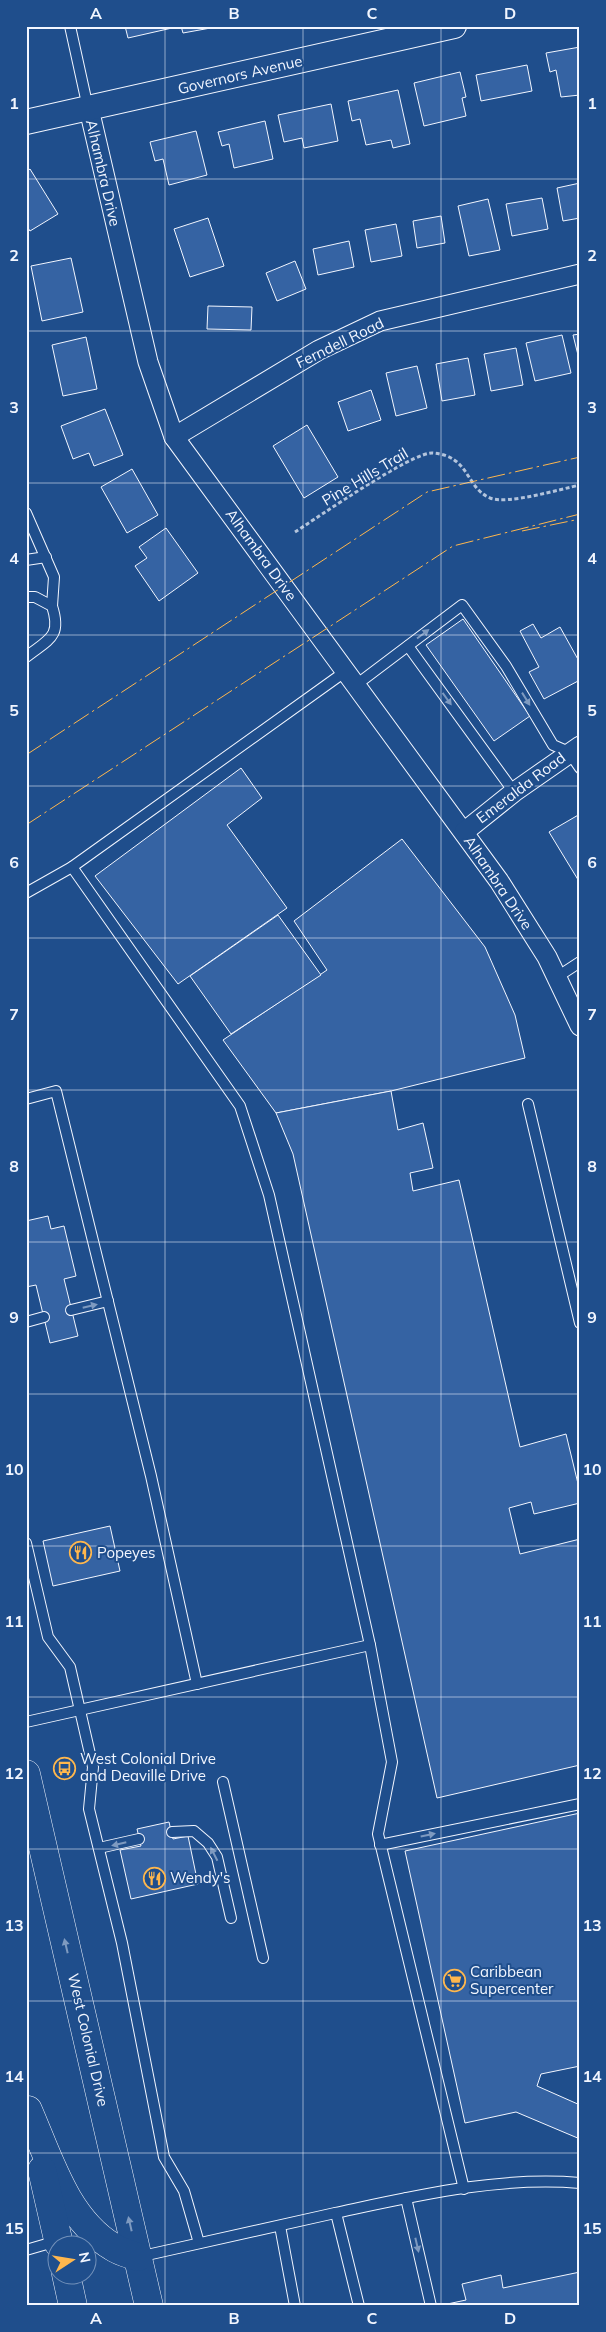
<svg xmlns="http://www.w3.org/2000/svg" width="606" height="2332" viewBox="0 0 606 2332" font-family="Mulish,sans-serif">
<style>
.building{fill:#3563a3;stroke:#f2f6ff}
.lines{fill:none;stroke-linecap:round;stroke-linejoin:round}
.service-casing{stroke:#f2f6ff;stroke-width:12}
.minor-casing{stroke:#f2f6ff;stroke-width:21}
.tertiary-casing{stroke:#f2f6ff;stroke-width:26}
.trunk-casing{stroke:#f2f6ff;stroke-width:29}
.path{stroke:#b3c4dc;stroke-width:3;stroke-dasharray:4 2.5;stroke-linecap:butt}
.service{stroke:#1f4e8c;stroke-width:10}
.minor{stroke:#1f4e8c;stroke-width:19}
.tertiary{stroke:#1f4e8c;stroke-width:24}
.trunk{stroke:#1f4e8c;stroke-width:28}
.power{stroke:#ffb74d;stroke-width:1;stroke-dasharray:18 4 2.5 4;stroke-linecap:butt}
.oneway{fill:#7e9ac0}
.grid{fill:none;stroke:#f2f6ff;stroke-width:1;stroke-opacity:0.55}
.labels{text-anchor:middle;stroke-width:4;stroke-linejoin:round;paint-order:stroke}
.street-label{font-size:15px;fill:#f2f6ff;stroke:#1f4e8c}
.poi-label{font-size:15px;fill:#f2f6ff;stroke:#1f4e8c;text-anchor:start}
.neatline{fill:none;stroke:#f2f6ff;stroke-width:2}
.grid-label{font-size:16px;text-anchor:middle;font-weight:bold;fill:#f2f6ff}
</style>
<rect width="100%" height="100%" fill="#1f4e8c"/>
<!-- building -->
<g class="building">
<path d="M125,26h47v2l-44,10z"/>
<path d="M181,26h35v1l-33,6z"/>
<path d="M580,47v48l-19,2 -5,-27 -6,2 -4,-19z"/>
<path d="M527,65l5,26 -51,10 -5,-26z"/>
<path d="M460,72l6,25 -4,1 4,18 -42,10 -10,-43z"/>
<path d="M398,90l12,54 -17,4 -2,-8 -25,5 -6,-26 -8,2 -4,-20z"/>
<path d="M331,104l7,37 -34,7 -2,-10 -18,4 -6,-27z"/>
<path d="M265,121l8,38 -39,9 -5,-24 -7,2 -4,-14z"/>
<path d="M196,131l11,44 -38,10 -6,-26 -8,2 -5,-19z"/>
<path d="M30,169l28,45 -28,17 -4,-6v-53z"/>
<path d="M580,183v35l-17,3 -6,-33z"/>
<path d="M542,198l6,31 -36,7 -6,-32z"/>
<path d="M488,199l12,51 -31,6 -11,-50z"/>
<path d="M441,216l4,27 -28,5 -4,-27z"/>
<path d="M208,218l16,48 -34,11 -16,-48z"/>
<path d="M396,224l6,32 -31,6 -6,-32z"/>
<path d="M349,241l5,26 -36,8 -5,-26z"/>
<path d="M71,258l12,54 -41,9 -11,-55z"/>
<path d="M295,261l11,28 -29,12 -11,-28z"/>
<path d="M208,306l44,1 -1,23 -44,-1z"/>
<path d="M580,334v29l-7,-28z"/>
<path d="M562,335l9,38 -36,8 -9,-38z"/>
<path d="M86,337l11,52 -34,7 -11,-51z"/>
<path d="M516,348l7,37 -32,6 -7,-37z"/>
<path d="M468,358l7,37 -33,6 -6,-37z"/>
<path d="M417,366l10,42 -31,8 -10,-43z"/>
<path d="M371,390l10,30 -33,11 -10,-29z"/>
<path d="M105,409l18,46 -29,11 -5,-13 -16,6 -12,-33z"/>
<path d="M307,425l31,52 -34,21 -31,-52z"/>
<path d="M132,469l26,46 -31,18 -26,-46z"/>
<path d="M166,528l32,45 -39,28 -24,-35 12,-8 -8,-11z"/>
<path d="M463,619l67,97 -36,25 -68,-96z"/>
<path d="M533,624l8,14 19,-11 20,36v17l-36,19 -15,-27 10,-5 -19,-36z"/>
<path d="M241,768l21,30 -35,27 60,83 -109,76 -83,-108z"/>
<path d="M580,814v69l-31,-51z"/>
<path d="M402,839l83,108 30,68 10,43 -134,33 -115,22 -53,-73 104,-70 -33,-49z"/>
<path d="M278,915l43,60 -90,59 -41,-58z"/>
<path d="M391,1091l7,39 25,-7 10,45 -23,5 3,18 46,-11 61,267 46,-13 14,58v11l-46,11 -3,-12 -22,6 11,46 60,-15v226l-143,33 -144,-644 -17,-41z"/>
<path d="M48,1216l3,13 13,-3 12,50 -12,3 14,57 -28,7 -14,-58 -10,2v-66z"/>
<path d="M110,1526l10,45 -67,15 -10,-45z"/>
<path d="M580,1813v253l-39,8 -4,12 43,19v34l-64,-27 -51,11 -60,-272z"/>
<path d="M169,1822l4,17 15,-3 10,48 -67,15 -11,-49 21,-4 -4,-17z"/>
<path d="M580,2272v34h-142l28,-6 -4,-16 39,-9 2,13z"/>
</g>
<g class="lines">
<defs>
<g id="service">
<path d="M70,26l18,82"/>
<path d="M26,513l28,64 -2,29"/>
<path d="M26,560l20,-3"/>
<path d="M26,597h9l17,9c10,31 -3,33 -26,51"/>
<path d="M408,646l106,146"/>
<path d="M346,671l-274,196 168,239 29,89 101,450 22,117 -14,72 86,355"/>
<path d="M356,685l106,-80 44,61 47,79 16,7 11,16"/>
<path d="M26,893l46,-26"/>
<path d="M557,977l23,-15"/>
<path d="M26,1099l30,-8 95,385 46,208"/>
<path d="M528,1104l52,219"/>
<path d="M71,1310l37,-9"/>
<path d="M26,1322l18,-5"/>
<path d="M26,1543l22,94 22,30 23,100 -4,42 33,134 42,214 20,34 15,52"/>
<path d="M26,1722l344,-77"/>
<path d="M223,1782l40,176"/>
<path d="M172,1832l22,-1 14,12 9,14 14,61"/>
<path d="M380,1845l200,-41"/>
<path d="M99,1848l40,-9"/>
<path d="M406,2198l25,108"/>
<path d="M336,2213l23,93"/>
<path d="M280,2226l15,80"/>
<path d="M26,2250l31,-9"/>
<path d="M138,2257c66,-15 132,-29 197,-44 80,-17 163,-37 245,-30"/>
</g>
<g id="minor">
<path d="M89,109l59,253 26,75 325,444 48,76 33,69"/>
<path d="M174,437l145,-87 61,-29 200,-47"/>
<path d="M464,832l50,-40 66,-46"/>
</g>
<path id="tertiary" d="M26,122l428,-96"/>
<g id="trunk">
<path d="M26,1774l123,532"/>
<path d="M28,2110c21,48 38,109 85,137 7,5 17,7 25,10"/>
<path d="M42,2170l17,74"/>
<path d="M66,2274l7,32"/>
</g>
</defs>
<!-- service casing -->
<use href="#service" class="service-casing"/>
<!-- minor casing -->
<use href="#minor" class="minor-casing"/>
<!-- tertiary casing -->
<use href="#tertiary" class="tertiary-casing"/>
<!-- trunk casing -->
<use href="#trunk" class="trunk-casing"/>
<!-- path -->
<path class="path" d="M295,532c22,-14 118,-81 138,-79 37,3 32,34 57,45 17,7 71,-9 90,-13"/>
<!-- service -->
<use href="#service" class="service"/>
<!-- minor -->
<use href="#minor" class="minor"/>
<!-- tertiary -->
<use href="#tertiary" class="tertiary"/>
<!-- trunk -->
<use href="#trunk" class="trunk"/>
<!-- power -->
<g class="power">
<path d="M522,531l58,-12"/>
<path d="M26,755l401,-263 153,-35"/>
<path d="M26,825l427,-279 127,-32"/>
</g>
</g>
<!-- one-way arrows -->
<defs><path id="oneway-solid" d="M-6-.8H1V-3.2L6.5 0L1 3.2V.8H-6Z" transform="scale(1.25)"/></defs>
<g class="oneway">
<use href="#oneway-solid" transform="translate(423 634) rotate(-37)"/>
<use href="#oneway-solid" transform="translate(447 699) rotate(54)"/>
<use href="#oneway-solid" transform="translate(526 699) rotate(58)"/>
<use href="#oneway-solid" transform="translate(90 1306) rotate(-13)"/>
<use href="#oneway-solid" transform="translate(428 1835) rotate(-12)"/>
<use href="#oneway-solid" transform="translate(119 1844) rotate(167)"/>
<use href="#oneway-solid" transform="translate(214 1854) rotate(-117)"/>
<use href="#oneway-solid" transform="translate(66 1946) rotate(-103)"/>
<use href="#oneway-solid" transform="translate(130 2224) rotate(-103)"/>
<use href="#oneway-solid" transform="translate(417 2245) rotate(77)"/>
</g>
<!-- grid -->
<path class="grid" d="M165,26v2280M303,26v2280M441,26v2280M26,179h554M26,331h554M26,483h554M26,635h554M26,786h554M26,938h554M26,1090h554M26,1242h554M26,1394h554M26,1546h554M26,1697h554M26,1849h554M26,2001h554M26,2153h554"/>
<!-- icons -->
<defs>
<symbol id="restaurant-ring" viewBox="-11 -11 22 22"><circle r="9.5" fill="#1f4e8c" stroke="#ffb74d" stroke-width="1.5"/><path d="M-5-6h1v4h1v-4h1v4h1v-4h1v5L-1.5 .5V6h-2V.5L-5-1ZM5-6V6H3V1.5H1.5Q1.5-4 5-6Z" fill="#ffb74d"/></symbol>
<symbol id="bus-ring" viewBox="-11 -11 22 22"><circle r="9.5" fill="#1f4e8c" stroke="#ffb74d" stroke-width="1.5"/><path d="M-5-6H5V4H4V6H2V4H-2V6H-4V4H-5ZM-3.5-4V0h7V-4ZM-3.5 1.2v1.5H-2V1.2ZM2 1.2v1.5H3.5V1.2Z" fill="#ffb74d"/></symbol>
<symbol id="supermarket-ring" viewBox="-11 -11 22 22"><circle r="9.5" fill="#1f4e8c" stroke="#ffb74d" stroke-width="1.5"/><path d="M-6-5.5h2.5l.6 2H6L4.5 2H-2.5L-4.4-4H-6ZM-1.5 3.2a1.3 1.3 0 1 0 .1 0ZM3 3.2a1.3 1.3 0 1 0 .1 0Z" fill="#ffb74d"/></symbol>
</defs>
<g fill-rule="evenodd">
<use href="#restaurant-ring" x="68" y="1540" width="25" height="25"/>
<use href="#bus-ring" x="52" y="1756" width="25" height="25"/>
<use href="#restaurant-ring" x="142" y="1866" width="25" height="25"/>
<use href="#supermarket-ring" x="442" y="1968" width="25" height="25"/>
</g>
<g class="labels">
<!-- street labels -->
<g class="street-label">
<text transform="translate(240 75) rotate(-13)" y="5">Governors Avenue</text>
<text transform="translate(103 173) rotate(77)" y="5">Alhambra Drive</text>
<text transform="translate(340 343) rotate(-26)" y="5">Ferndell Road</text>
<text transform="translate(365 477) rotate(-31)" y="5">Pine Hills Trail</text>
<text transform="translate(261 555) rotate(54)" y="5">Alhambra Drive</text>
<text transform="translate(521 788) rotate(-37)" y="5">Emeralda Road</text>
<text transform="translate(498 883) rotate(56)" y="5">Alhambra Drive</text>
<text transform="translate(88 2040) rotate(77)" y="5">West Colonial Drive</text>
</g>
<!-- poi labels -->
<g class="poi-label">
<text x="97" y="1558">Popeyes</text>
<text x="80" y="1764">West Colonial Drive<tspan x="80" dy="17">and Deaville Drive</tspan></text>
<text x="170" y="1883">Wendy's</text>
<text x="470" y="1977">Caribbean<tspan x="470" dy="17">Supercenter</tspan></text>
</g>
</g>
<!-- border -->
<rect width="606" height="2332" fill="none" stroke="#1f4e8c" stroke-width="55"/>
<!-- north arrow -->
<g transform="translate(72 2260) rotate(78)"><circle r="24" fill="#1f4e8c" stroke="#7391ba"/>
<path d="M0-4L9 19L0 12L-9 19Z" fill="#ffb74d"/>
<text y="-8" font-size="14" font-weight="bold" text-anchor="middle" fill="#f2f6ff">N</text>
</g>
<rect x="28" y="28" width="550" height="2276" class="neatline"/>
<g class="grid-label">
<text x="96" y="19">A</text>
<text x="234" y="19">B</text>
<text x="372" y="19">C</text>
<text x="510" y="19">D</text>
<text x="14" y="109">1</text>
<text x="592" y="109">1</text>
<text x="14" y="261">2</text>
<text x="592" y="261">2</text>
<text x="14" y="413">3</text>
<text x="592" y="413">3</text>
<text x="14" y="564">4</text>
<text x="592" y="564">4</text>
<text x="14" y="716">5</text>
<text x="592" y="716">5</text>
<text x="14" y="868">6</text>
<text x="592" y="868">6</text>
<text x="14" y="1020">7</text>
<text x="592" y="1020">7</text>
<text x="14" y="1172">8</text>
<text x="592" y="1172">8</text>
<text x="14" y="1323">9</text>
<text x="592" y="1323">9</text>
<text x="14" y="1475">10</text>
<text x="592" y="1475">10</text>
<text x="14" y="1627">11</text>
<text x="592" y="1627">11</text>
<text x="14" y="1779">12</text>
<text x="592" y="1779">12</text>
<text x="14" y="1931">13</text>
<text x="592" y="1931">13</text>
<text x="14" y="2082">14</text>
<text x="592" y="2082">14</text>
<text x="14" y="2234">15</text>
<text x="592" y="2234">15</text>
<text x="96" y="2324">A</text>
<text x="234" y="2324">B</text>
<text x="372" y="2324">C</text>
<text x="510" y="2324">D</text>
</g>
</svg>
